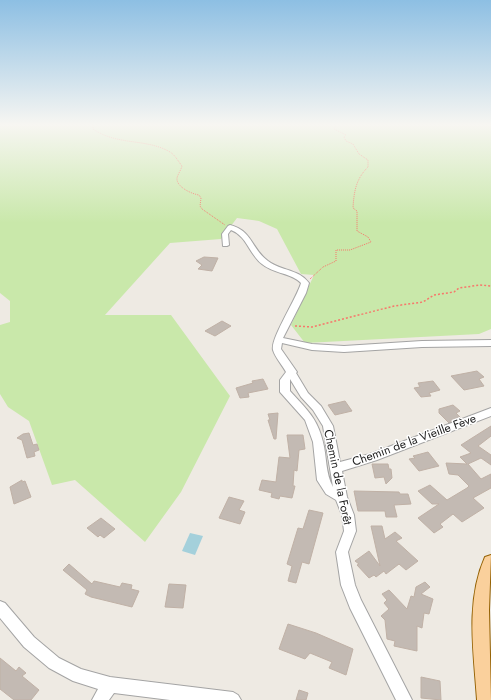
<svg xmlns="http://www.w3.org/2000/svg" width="491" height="700" viewBox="0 0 491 700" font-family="Jost,sans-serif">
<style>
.grass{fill:#c9e8aa}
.water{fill:#a4d0db}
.building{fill:#c3bab3;stroke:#c0b1a6}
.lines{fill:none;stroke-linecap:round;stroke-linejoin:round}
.minor-casing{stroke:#a4a4a4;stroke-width:2}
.major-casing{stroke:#946103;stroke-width:2}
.path-far1{stroke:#f7776b;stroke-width:1;stroke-dasharray:1 1;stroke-linecap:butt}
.path{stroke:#f7776b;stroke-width:1.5;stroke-dasharray:2 2;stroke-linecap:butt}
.minor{fill:#fff;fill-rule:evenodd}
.major{fill:#fad09c;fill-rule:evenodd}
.labels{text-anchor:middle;stroke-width:3;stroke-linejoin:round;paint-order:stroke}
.street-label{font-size:12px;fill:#1d1d1d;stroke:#fff}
</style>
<rect width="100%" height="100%" fill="#eeeae3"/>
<!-- grass -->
<path class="grass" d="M0,125h491v204l-12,5 -174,9 -14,-18 23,-50 -13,-1 -24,-45 -18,-8 -22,-3 -16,21 -51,4 -65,72h66l59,81 -49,96 -36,50 -70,-62 -23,5 -23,-64 -21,-14 -8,-13v-69l10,-3v-21l-10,-8z"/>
<!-- water -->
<path class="water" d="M190,533l13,3 -8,19 -13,-4z"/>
<!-- building -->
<g class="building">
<path d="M204,257l14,1 -6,13 -14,-2 4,-4 -6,-4z"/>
<path d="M222,321l9,5 -16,10 -10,-5z"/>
<path d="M477,371l7,6 -5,2 5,7 -20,4 -13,-14z"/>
<path d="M263,379l5,10 -20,4 1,4 -9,1 -4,-10 17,-5 -1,-2z"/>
<path d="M433,381l7,9 -11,3 2,3 -10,1 -7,-9 6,-1 -2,-4z"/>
<path d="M345,401l7,10 -17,4 -7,-10z"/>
<path d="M453,405l7,6 -4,2 5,5 -12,5 -10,-10v-4z"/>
<path d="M278,413l-2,26h-2l-6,-19h2l-2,-6z"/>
<path d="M491,426v10l-13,10 13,9v10l-10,-7 -13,6 13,15 10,-5v14l-18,10 11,10 -22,14 -9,-8 -13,10 3,3 -9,6 -16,-15 21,-14h-7l-14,-13 12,-6 17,15 20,-12 2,-2 -11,-11 -9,-1 -3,-11 21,1 -7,-7 11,-4 -10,-8z"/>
<path d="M29,433l4,12 4,-1 2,6 -5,2 1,4 -8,2 -5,-18 -5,-2 6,-4z"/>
<path d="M287,435h16l2,14 -6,1 -2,21 -3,-1 -1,16h2l-3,12 -12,-2 -1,3 -8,-2 1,-4 -13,-3 3,-10 14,2 3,-25 11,1z"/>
<path d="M428,452l11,14 -20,5 -10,-12 6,-1 -2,-2z"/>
<path d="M372,464h16l1,5h2l1,9 -6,6 -2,-7 -9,1z"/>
<path d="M22,480v2l3,-1 6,16 -17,7 -4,-17z"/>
<path d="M354,491l45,1 1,2h8l3,10 -17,1 3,12h-11l-1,-6h-27z"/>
<path d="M229,497l15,4 -5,9 6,2 -5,12 -21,-6z"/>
<path d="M309,510l14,3 -14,51 -7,-2 -6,21 -8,-2 4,-15 -5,-2 11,-36 5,1z"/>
<path d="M101,518l14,11 -11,9 -4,-3 -2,2 -11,-9z"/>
<path d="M371,526h11l3,13 10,-7 7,6 -6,3 22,20 -12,9 -7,-6 -13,10 -2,-3 -8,6 -2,-2 -5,3 -12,-13 2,-1 -4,-3 14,-10 11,15z"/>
<path d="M69,564l23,20 2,-3 26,6 2,-4 10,2 -1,4 8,2 -7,16 -41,-10 -6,-3 2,-4 -24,-20z"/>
<path d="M425,582l5,5 -9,7 12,5 -4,15 -5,-1 -2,15 -5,-2v25l-23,-5 1,-5 -8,-2 -2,-19 -4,-4 8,-7 -5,-6 3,-3 -5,-6 7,-4 18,19 4,-13 3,1 2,-10z"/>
<path d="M169,584l17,1 -3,23 -18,-1z"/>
<path d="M288,624l28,9 37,16 -7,26 -17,-7 3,-6 -22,-9 -5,6 -26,-10z"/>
<path d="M0,658l16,13 3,-4 7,6 -4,3 17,14 -8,10h-17l-14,-11z"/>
<path d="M421,677l19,4 1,19 -20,-2z"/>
<path d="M299,690l9,3 -2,7h-10z"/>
</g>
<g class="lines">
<defs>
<g id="minor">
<path d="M230,225c23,6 21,24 38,36 13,10 31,8 41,22l-3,10 -23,45 29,6 32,2 78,-5 69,-1v6l-69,1 -78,5 -32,-2 -30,-7 -1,6 16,23 -1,1 12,20 13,13 12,20 7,36 30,-8 121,-46v8l-114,44 -35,11 5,26 7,18 2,16 -8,21 7,33 6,15 51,100h-16l-46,-92 -9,-23 -5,-33 8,-21 -2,-16 -6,-15 -10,-6 -9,-14 -4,-38 -8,-22 -25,-28v-12l6,-8c-4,-7 -11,-15 -13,-22 -3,-11 24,-52 28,-67 -9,-10 -27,-9 -39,-19 -13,-10 -15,-28 -31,-34l-3,4 1,11 -2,1h-4l-1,-12 6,-8zM290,379l11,18 12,13 10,16 10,61c-8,-14 -6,-30 -10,-45 -6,-25 -17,-33 -33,-51z"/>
<path d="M0,601l5,2 29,34 25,21 22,11 29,8 123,15 5,3 3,5h-71l-56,-7 -5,7h-17l6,-11 -25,-8 -24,-13 -25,-21 -24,-29z"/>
</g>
<path id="major" d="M491,555l-2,55 2,90h-14c-3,-47 -12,-98 8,-143z"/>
</defs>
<!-- minor casing -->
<use href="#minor" class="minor-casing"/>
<!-- major casing -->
<use href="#major" class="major-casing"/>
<!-- path-far1 -->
<g class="path-far1">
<path d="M93,125v4c25,17 53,9 77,23 5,3 8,9 12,14 -1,4 -4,8 -5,12 -1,9 15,16 22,17l2,3 -1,8 2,3 23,16"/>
<path d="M310,279l13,-12 13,-6v-11h14l21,-8 -3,-5 -11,-6v-20l-4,-3c1,-17 3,-29 15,-41v-7l-9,-6 -6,-10 -7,-3 -2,-4 2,-2 -12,-6 3,-4"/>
</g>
<!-- path -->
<path class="path" d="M295,326l17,1 82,-21 29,-4 11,-7 20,-3 5,-4 21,-3 11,1"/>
<!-- minor -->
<use href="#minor" class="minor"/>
<!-- major -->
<use href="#major" class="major"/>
</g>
<!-- sky -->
<linearGradient id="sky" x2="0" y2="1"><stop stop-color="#8dbfe3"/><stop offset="0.56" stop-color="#f7f6f2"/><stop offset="1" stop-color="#f7f6f2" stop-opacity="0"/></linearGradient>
<rect width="491" height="223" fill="url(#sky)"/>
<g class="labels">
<!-- street labels -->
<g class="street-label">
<text transform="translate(414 440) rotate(-20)" y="4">Chemin de la Vieille Fève</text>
<text transform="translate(338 477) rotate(78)" y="4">Chemin de la Forêt</text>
</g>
</g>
</svg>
